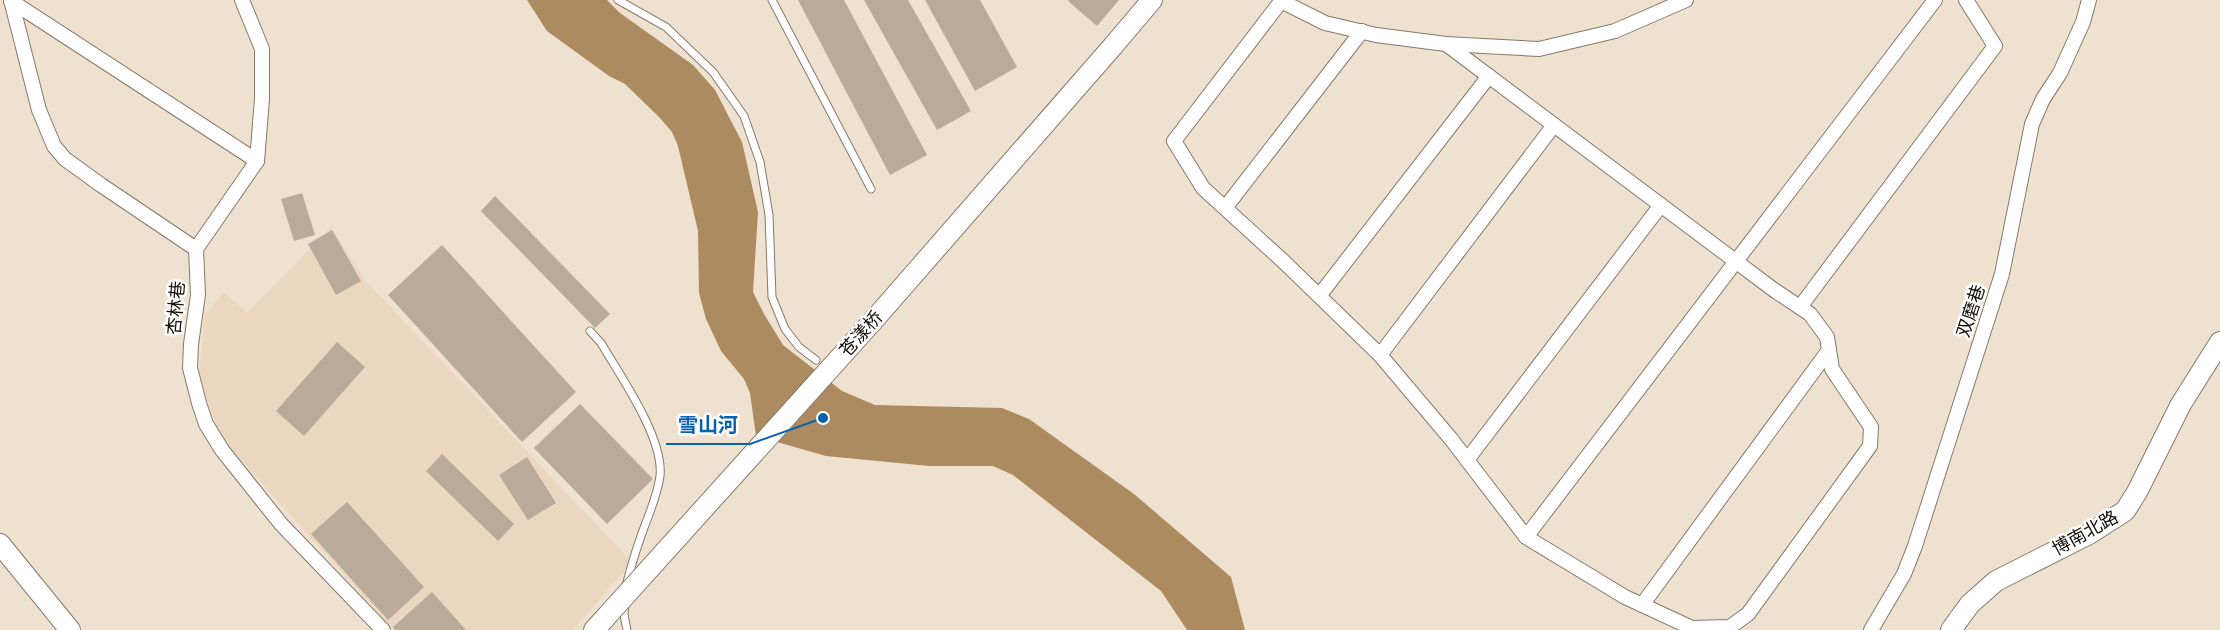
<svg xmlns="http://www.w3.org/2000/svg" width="2220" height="630" viewBox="0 0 2220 630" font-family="'Crimson Pro','Noto Sans SC',serif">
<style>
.built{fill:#ebd7bf}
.water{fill:#ad8b60}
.building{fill:#b9aa9a}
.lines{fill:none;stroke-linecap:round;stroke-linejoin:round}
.lane-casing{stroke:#867969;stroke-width:9}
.street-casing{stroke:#867969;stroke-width:16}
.secondary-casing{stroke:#867969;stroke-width:22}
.lane{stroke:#fff;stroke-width:7}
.street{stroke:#fff;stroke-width:14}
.secondary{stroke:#fff;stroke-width:20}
.secondary-bridge-casing{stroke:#867969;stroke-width:22;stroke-linecap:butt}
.secondary-bridge{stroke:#fff;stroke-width:20}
.labels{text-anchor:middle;stroke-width:5;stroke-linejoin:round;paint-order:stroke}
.street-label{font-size:18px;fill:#120d07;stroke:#fff}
.leader{fill:none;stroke:#0962af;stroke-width:2}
.callout-dot{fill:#0962af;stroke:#fff;stroke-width:2}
.callout-label{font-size:20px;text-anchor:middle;font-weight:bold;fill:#0962af;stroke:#fff;stroke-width:5;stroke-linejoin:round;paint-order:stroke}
</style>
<rect width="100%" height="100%" fill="#efe1cf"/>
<!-- built -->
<path class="built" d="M331,227l33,52 268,283 -59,68h-179l-173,-192 -22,-63 6,-61 19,-22 23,21z"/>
<!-- water -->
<path class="water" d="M527,0h80l13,13 73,52 22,25 27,52 16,70 -5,80 11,22 19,31 59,46 33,14 127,3 27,11 105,75 97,83 14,53h-58l-26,-39 -148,-116 -20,-9h-64l-103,-10 -70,-20 -6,-43 -6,-14 -23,-28 -15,-32 -7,-26 -1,-62 -20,-85 -6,-14 -12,-14 -35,-34 -16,-8 -62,-45z"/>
<!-- building -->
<g class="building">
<path d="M798,0h46l83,155 -37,20z"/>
<path d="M864,0h44l63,111 -34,19z"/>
<path d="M925,0h55l37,67 -42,24z"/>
<path d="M1069,0h50l-22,26 -29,-25z"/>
<path d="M302,193l13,42 -21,6 -13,-42z"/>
<path d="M495,196l115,118 -15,14 -114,-117z"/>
<path d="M332,230l29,51 -25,14 -28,-51z"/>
<path d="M442,245l134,147 -54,50 -134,-147z"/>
<path d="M337,342l28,25 -61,69 -28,-25z"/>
<path d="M580,404l73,75 -46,45 -73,-76z"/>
<path d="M442,454l72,70 -16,17 -72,-70z"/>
<path d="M527,457l29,46 -28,17 -29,-45z"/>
<path d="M347,502l77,85 -36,33 -77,-86z"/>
<path d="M432,592l34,38h-71l-2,-3z"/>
</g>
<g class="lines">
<defs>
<g id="lane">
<path d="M618,0l48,27 47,45 31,44 16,46 9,53 3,82 13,32 14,18 17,13"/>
<path d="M772,0l99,189"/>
<path d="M590,331l11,12c20,34 63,95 59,133 -3,23 -14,44 -21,66 -5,14 -9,29 -13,44"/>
<path d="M625,603l-1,12 3,15"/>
</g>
<g id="street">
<path d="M11,0l28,110 15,36 11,13 36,26 95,64 2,46 -7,49 -1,24 9,35 7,21 16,26 59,74 102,106"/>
<path d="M1282,0l-108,141 29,47 80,73 97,94 71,84 75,98 99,60 67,31 38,-1 18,-13 122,-168 1,-19 -39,-58 -5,-32 -17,-23 -36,-24 -328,-246"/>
<path d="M11,1l246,160"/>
<path d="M1281,1l44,22 51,12 70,9 93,5 76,-18 71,-31"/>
<path d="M1225,208l137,-177"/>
<path d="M196,249l61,-88 5,-62v-50l-20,-49"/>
<path d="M1319,296l170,-220"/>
<path d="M1800,307l195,-261 -29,-46"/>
<path d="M1380,355l174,-230"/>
<path d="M1467,460l194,-255"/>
<path d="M1526,537l409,-537"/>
<path d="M1642,605l187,-255"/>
<path d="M1871,630l33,-56 11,-28 87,-272 30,-150 11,-25 17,-26 23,-51 6,-22"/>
</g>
<g id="secondary">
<path d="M1113,46l39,-46"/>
<path d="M0,544l70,86"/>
<path d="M594,630l11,-12"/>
<path d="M1951,630l19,-26 26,-23 93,-47 36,-23 12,-19 44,-88 39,-62"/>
</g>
</defs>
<!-- lane casing -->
<use href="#lane" class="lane-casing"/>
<!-- street casing -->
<use href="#street" class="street-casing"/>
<!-- secondary casing -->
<use href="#secondary" class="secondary-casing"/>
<!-- lane -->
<use href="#lane" class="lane"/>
<!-- street -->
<use href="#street" class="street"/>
<!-- secondary -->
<use href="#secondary" class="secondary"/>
<defs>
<path id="secondary-bridge" d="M605,618l267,-296 241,-276"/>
</defs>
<!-- secondary-bridge casing -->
<use href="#secondary-bridge" class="secondary-bridge-casing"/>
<!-- secondary-bridge -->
<use href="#secondary-bridge" class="secondary-bridge"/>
</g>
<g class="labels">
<!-- street labels -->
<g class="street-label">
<text transform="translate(176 308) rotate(-85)" y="6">杏林巷</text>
<text transform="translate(1971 311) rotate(-72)" y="6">双磨巷</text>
<text transform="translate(861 334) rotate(-48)" y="6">苍漾桥</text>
<text transform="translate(2085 533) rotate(-29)" y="6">博南北路</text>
</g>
</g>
<!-- callouts -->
<path class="leader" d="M823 418L750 444H666"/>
<circle class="callout-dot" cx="823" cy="418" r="6"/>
<g class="callout-label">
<text x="708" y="432">雪山河</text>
</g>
</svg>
